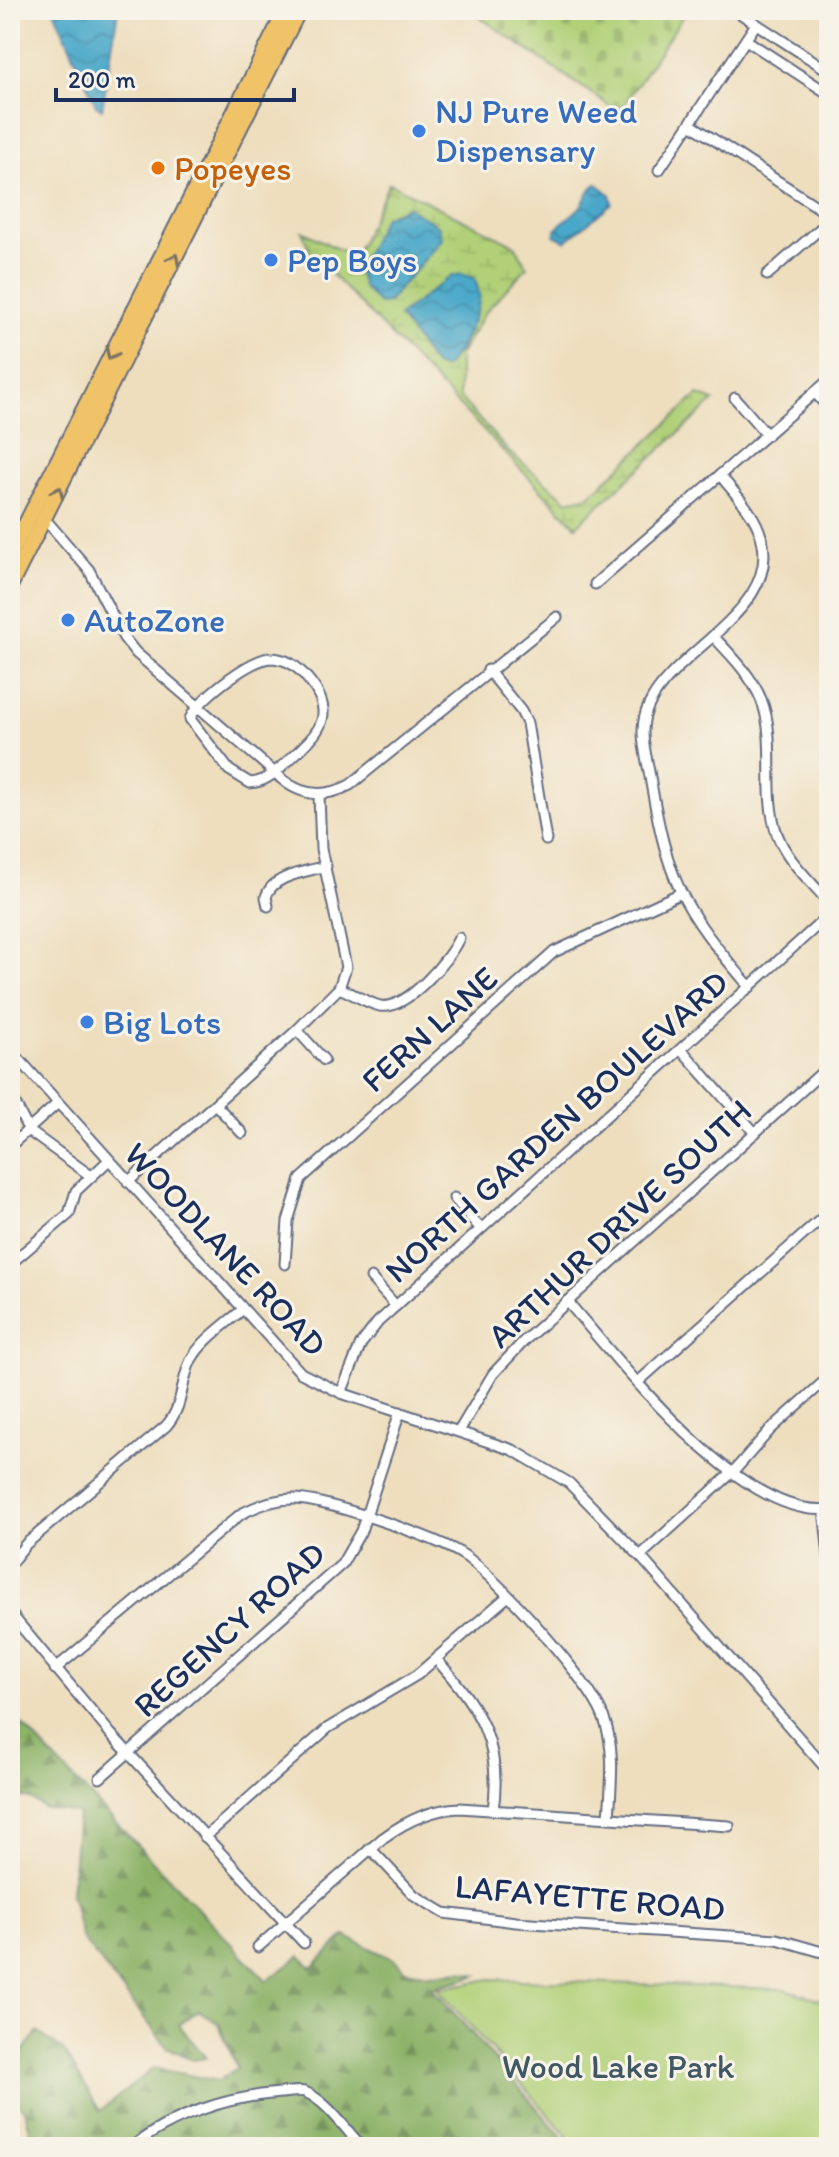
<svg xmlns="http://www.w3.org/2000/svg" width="839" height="2157" viewBox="0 0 839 2157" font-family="Itim,sans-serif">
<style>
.forest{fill:url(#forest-firs);stroke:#547063;stroke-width:2}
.wetland{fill:url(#wetland-marsh);stroke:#66806a;stroke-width:2;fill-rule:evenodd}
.cemetery{fill:url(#cemetery-stones);stroke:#66806a;stroke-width:2}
.park{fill:#b1d077;stroke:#66806a;stroke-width:2}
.water{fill:url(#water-waves);stroke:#326c94;stroke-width:2}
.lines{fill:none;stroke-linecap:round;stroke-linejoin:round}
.minor-casing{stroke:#656c80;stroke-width:13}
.highway-casing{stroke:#656c80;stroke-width:18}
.minor{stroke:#fff;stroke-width:9}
.highway{stroke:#f0c369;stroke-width:14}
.oneway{stroke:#7b7263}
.shop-dot{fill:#3f7fe0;stroke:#f7f3e8;stroke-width:3}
.food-dot{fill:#e8710a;stroke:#f7f3e8;stroke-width:3}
.labels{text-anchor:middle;stroke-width:6;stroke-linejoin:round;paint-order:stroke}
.shop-label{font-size:34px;fill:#366cbe;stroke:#f7f3e8;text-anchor:start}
.food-label{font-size:34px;fill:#c56008;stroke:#f7f3e8;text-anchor:start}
.street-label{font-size:34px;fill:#1b2f5e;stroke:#f7f3e8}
.park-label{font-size:34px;fill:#405764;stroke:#f7f3e8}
</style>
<defs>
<pattern id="forest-firs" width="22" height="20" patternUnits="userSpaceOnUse" patternTransform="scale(2)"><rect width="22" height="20" fill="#8cb268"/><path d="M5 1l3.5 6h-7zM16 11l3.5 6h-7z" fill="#729159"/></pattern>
<pattern id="wetland-marsh" width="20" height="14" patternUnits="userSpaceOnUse" patternTransform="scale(2)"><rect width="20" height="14" fill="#b1d077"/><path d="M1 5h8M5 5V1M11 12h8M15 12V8" fill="none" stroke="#98b369"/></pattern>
<pattern id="cemetery-stones" width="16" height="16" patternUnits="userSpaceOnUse" patternTransform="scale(2)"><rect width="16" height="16" fill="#b1d077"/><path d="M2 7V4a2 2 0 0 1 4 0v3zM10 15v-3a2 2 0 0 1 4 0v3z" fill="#98b369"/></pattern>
<pattern id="water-waves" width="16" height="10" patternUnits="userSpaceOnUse" patternTransform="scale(2)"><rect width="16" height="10" fill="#4aa8c9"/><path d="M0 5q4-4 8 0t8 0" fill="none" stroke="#3d89a6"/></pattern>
</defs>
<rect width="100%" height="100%" fill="#f7f3e8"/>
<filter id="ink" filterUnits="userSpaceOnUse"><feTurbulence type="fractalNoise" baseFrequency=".0125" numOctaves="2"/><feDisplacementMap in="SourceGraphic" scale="16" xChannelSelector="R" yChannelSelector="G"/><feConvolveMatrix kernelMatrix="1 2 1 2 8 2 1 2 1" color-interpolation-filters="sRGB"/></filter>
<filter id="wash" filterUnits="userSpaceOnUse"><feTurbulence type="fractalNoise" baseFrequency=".006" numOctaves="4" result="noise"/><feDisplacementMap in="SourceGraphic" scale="32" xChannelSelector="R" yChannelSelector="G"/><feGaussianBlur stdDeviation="1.8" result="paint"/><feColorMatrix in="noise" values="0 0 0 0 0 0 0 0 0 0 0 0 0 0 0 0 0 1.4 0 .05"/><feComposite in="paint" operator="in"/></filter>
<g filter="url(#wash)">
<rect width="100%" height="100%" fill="#eedebe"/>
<!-- forest -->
<path class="forest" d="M10,1712l257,269 33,-25 12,12 33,-32 50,24 10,10 24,4 32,-3 16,4 -45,13 139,159h-537l-9,-37 -15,-12c0,-30 9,-44 28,-66l26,19 36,60 54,-43 64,13 19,-13 -18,-44 -21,-14 -19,15 27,33 -13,2 -26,-13 -85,-109 -11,-44 7,-81 -34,-5 -13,-9 -21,-4z"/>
<!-- wetland -->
<path class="wetland" d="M389,183l126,62 12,22 -42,45 -26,44v41l49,54 60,50 21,-5 109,-101 16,6 -138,125 -266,-274 -8,-21 52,26zM407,207l29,18 6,14 -55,64h-8l-13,-13 -8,-17 26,-56zM461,275l18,28 -19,48 -17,17 -8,-2 -36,-49 51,-40z"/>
<!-- cemetery -->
<path class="cemetery" d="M469,10h218l-68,102z"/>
<!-- park -->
<path class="park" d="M490,1979l294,10 45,13v145h-252l-139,-158z"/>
<!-- water -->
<g class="water">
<path d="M54,10h64l-16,99 -6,-4z"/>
<path d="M597,184l13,10 2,9 -46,38 -12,-6c4,-14 19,-18 27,-29 7,-10 6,-16 16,-22z"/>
<path d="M408,207l31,20 3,12 -55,64 -8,1 -16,-17 -5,-19 26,-51z"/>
<path d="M461,274l13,4c3,8 7,15 5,24 -3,15 -23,59 -36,66l-8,-2 -36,-50 51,-39z"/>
</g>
</g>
<g filter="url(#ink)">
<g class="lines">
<defs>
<g id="minor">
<path d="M735,10l94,61"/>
<path d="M746,40l83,54"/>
<path d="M690,124l129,84 10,10"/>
<path d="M659,170l97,-146"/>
<path d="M767,275l62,-54"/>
<path d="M815,393l14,15"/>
<path d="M735,398l32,37"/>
<path d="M720,475c14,18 31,34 39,55 30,77 -83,117 -110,175 -12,24 -3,48 1,72 18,105 30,129 100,210"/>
<path d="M44,518l45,52 35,68 12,15 147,127c21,17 44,17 67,5l207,-168"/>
<path d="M595,584l234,-204"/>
<path d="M713,636c18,19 38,39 48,63 17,42 1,92 16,135 10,27 34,47 52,69"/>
<path d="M269,658c17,0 27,7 38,20 33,38 10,56 -19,83 -12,10 -21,21 -38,22l-21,-13 -39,-51c9,-21 57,-57 79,-61z"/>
<path d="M488,670l33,41 6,12 19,117"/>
<path d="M268,906l-2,-9c6,-22 40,-25 60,-31"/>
<path d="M339,988c13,5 28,15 41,18 26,5 70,-47 79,-68"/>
<path d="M297,1030l27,30"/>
<path d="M10,1049l291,324 40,20 172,57 56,33 71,73 189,216"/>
<path d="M681,1049l74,84"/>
<path d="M10,1094l19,37 62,45"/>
<path d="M215,1104l27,29"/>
<path d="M10,1146l48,-43"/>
<path d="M128,1182l169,-152 42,-42 7,-21 -25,-118 -2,-54"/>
<path d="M454,1198l26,30"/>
<path d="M10,1264l59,-50 7,-23 33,-31"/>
<path d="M285,1264l3,-43 13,-42 253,-227 125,-58"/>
<path d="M371,1278l25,28"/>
<path d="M567,1301c53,61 174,219 262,208"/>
<path d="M638,1382l191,-170"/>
<path d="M341,1393l20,-49 17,-22 451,-407"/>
<path d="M459,1431l34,-57 31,-33 305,-275"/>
<path d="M824,1509l5,47"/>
<path d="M640,1556l94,-85 36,-41 59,-53"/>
<path d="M10,1564l16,-20 140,-118c18,-20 14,-43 25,-66 11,-20 34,-35 51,-50"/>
<path d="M10,1613l100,120 194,210"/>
<path d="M436,1659c42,46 67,86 57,151"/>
<path d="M55,1669l186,-155c17,-9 33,-15 52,-15 31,0 146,39 172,57 33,23 123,123 138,160 13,32 8,68 6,102"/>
<path d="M100,1778l242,-214 19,-33 39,-119"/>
<path d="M205,1837l123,-109 89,-53 90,-78"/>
<path d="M370,1848l44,47 30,18 72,9 261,17 52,15"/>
<path d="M258,1947l125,-109c23,-17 48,-29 77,-30l269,18"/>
<path d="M132,2147c41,-33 97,-50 148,-54 7,0 18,-3 25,-1 22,9 41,38 57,55"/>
</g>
<g id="highway">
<path d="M10,555l276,-545"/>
<path d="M10,586l289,-576"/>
</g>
</defs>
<!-- minor casing -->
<use href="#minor" class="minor-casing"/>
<!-- highway casing -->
<use href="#highway" class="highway-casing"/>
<!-- minor -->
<use href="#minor" class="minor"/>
<!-- highway -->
<use href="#highway" class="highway"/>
</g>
<!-- one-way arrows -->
<defs><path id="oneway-chevron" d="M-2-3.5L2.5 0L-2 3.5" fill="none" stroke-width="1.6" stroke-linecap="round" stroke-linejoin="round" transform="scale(2)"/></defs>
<g class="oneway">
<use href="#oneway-chevron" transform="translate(174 259) rotate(-63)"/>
<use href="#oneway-chevron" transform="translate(111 354) rotate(117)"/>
<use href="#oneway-chevron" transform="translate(58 492) rotate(-63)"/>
</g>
</g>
<!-- markers -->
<g class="shop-dot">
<circle cx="419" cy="131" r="8"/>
<circle cx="271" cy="260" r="8"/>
<circle cx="68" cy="620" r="8"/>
<circle cx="87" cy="1022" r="8"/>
</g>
<circle class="food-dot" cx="158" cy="168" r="8"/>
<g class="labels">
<!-- shop labels -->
<g class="shop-label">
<text x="435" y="123">NJ Pure Weed<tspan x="435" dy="39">Dispensary</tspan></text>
<text x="287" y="272">Pep Boys</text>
<text x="84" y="632">AutoZone</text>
<text x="103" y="1034">Big Lots</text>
</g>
<!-- food labels -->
<g class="food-label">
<text x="174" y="180">Popeyes</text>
</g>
<!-- street labels -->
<g class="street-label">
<text transform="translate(429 1029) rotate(-42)" y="12">FERN LANE</text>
<text transform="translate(556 1126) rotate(-42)" y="12">NORTH GARDEN BOULEVARD</text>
<text transform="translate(619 1223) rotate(-43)" y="12">ARTHUR DRIVE SOUTH</text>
<text transform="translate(226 1249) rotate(47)" y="12">WOODLANE ROAD</text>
<text transform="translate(229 1629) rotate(-42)" y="12">REGENCY ROAD</text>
<text transform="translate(590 1897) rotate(5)" y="12">LAFAYETTE ROAD</text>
</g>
<!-- park labels -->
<g class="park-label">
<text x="618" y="2078">Wood Lake Park</text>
</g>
</g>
<!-- margin -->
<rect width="839" height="2157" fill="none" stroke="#f7f3e8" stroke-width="40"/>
<!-- scale -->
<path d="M56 88v12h238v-12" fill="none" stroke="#1b2f5e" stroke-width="4"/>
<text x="68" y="88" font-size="24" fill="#1b2f5e" stroke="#f7f3e8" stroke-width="6" paint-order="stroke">200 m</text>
</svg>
